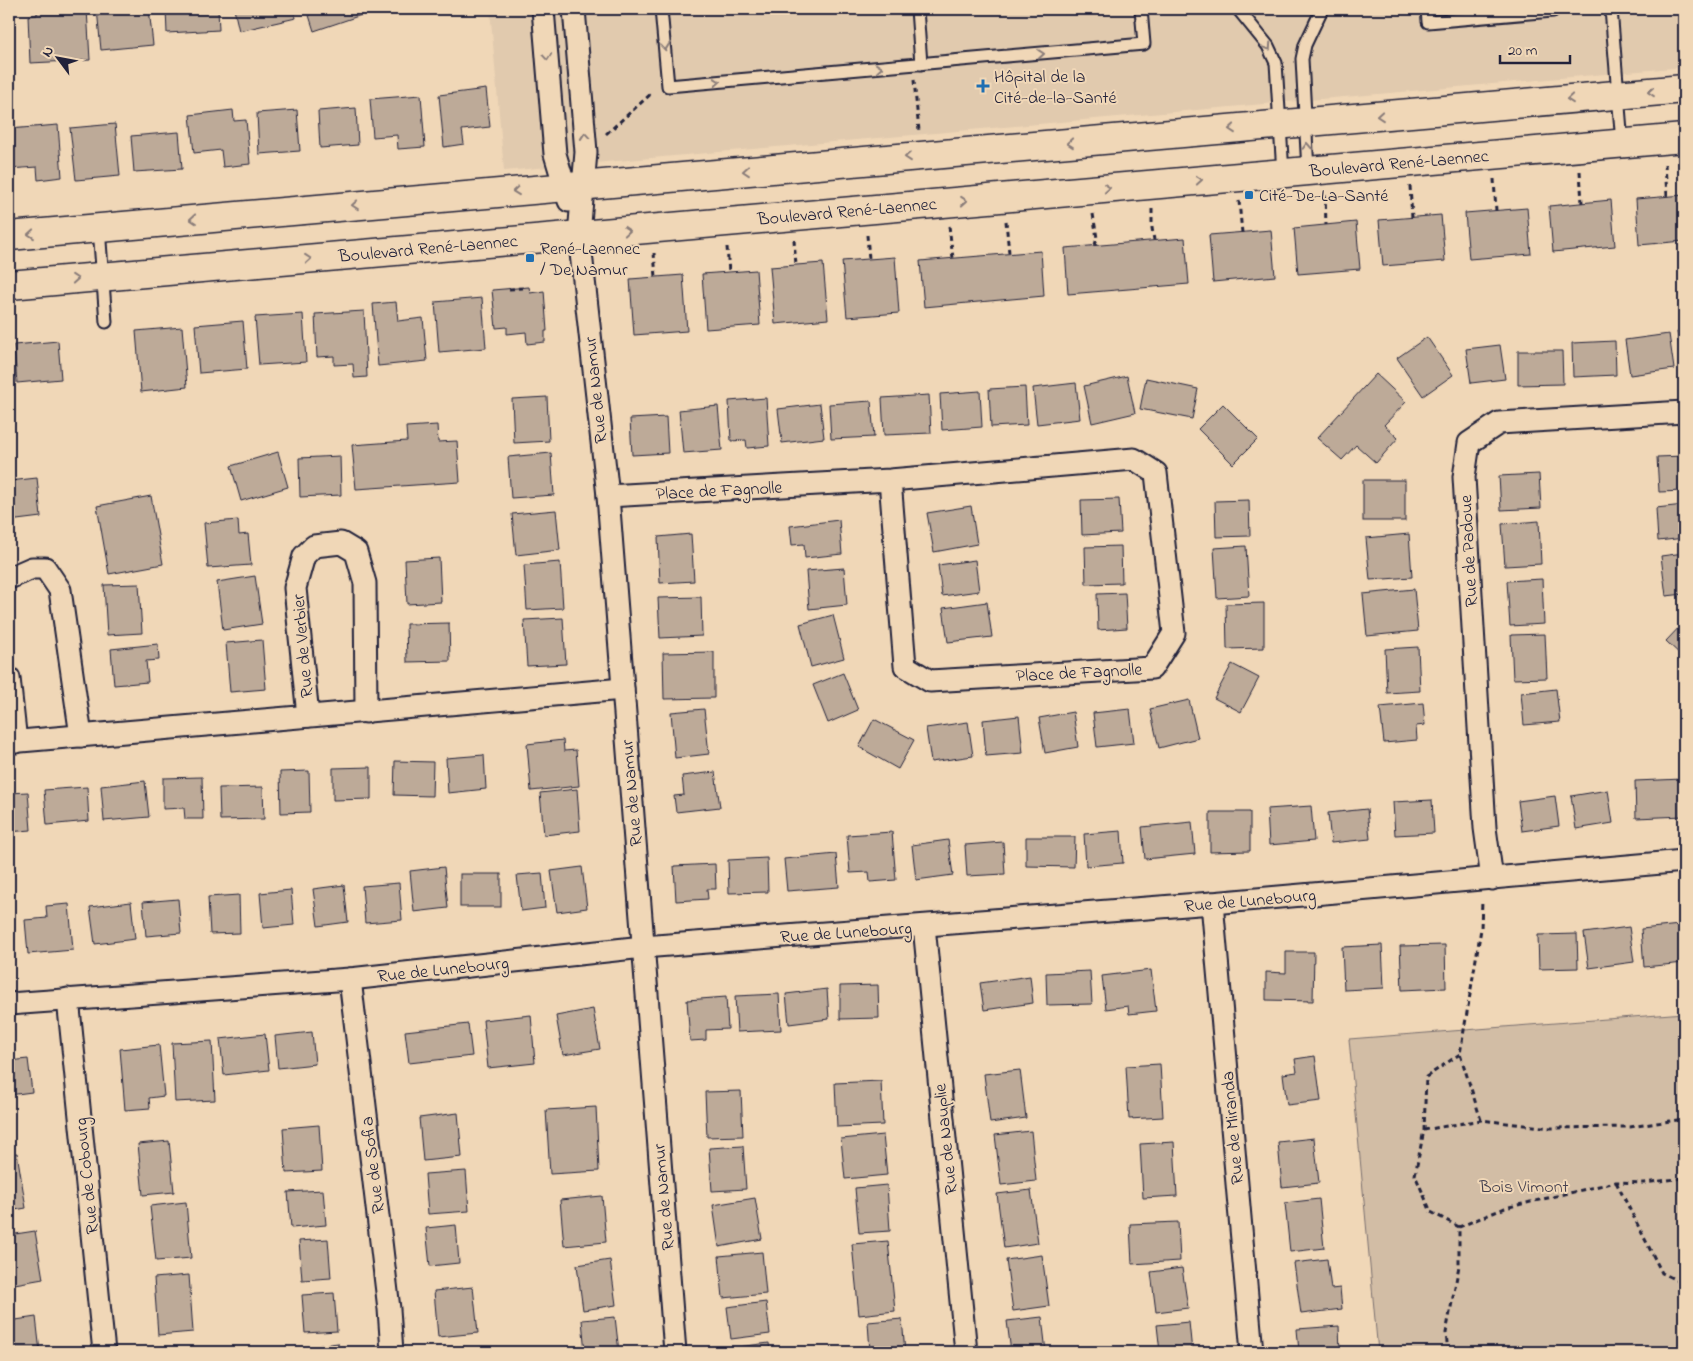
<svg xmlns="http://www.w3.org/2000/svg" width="1693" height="1361" viewBox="0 0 1693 1361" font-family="'Indie Flower',sans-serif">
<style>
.built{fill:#e1caae}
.green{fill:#d2bda5;stroke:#7a7070}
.building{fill:#bdaa98;stroke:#22223b}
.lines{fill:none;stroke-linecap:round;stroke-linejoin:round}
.lane-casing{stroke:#22223b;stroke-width:15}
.street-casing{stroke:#22223b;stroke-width:25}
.secondary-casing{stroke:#22223b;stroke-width:31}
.path{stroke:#22223b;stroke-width:3;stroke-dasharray:5 4;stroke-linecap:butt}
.lane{stroke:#f0d7b7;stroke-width:11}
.street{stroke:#f0d7b7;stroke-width:21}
.secondary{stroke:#f0d7b7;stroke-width:28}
.oneway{stroke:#897c79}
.poi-dot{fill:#1f6fb2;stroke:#f0d7b7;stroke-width:2}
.labels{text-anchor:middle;stroke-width:4;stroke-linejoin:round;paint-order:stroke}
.poi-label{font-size:18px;fill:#22223b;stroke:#f0d7b7;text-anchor:start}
.street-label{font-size:18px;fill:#22223b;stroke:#f0d7b7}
.park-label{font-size:18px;fill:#454150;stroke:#f0d7b7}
</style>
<rect width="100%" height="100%" fill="#f0d7b7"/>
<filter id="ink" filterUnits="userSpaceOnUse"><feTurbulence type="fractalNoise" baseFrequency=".02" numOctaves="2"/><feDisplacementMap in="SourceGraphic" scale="10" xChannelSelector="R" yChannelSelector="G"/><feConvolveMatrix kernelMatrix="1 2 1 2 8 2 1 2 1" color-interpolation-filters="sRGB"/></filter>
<g filter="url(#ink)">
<!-- built -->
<path class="built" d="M490,9h1194v58l-1180,104z"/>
<!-- green -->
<path class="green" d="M1684,1013v339h-306l-29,-313z"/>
<!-- building -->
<g class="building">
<path d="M37,9h50l3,51 -60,3 -2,-47 9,-1z"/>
<path d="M97,9h52l4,36 -52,5z"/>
<path d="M166,9h52l1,21 -52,3z"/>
<path d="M234,9h60l2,9 -57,13z"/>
<path d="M307,9h72l-65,22z"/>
<path d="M486,89l4,38 -28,3 2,14 -20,3 -5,-52z"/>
<path d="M421,95l4,52 -27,2 -1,-14 -24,2 -3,-38z"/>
<path d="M356,108l2,37 -38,3 -2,-37z"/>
<path d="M233,110l1,11 12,-1 4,44 -27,3 -2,-17 -27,3 -4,-38z"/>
<path d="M297,110l3,41 -41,3 -2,-41z"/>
<path d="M115,124l5,52 -44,4 -6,-52z"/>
<path d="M58,125l4,52 -24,3 -1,-13 -28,2v-40z"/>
<path d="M179,132l3,37 -48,3 -3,-36z"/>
<path d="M1684,195v46l-45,4 -3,-46z"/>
<path d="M1611,200l4,46 -62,6 -4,-46z"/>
<path d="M1527,208l4,46 -62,5 -4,-46z"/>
<path d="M1441,215l4,46 -62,5 -4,-46z"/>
<path d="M1356,222l4,47 -62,5 -4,-46z"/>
<path d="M1271,230l4,46 -62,6 -4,-47z"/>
<path d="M1185,238l4,46 -121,10 -3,-46z"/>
<path d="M1041,251l3,45 -120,11 -4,-46z"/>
<path d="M895,257l4,56 -52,4 -5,-56z"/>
<path d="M823,263l5,56 -53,5 -5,-57z"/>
<path d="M756,270l4,55 -54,4 -4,-55z"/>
<path d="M683,275l4,56 -53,4 -4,-56z"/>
<path d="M529,287l1,6 14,-2 3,40h-2v11l-18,2 -1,-12 -19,2v-7l-11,1 -4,-38z"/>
<path d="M482,298l4,50 -47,4 -4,-50z"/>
<path d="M396,302l2,19 25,-3 4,43 -49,5 -5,-62z"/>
<path d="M364,311l3,66 -13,1 -1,-14 -19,1v-9l-17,1 -2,-43z"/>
<path d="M303,314l3,48 -47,3 -4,-48z"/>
<path d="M243,321l4,48 -48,4 -4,-48z"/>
<path d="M182,327l5,60 -46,5 -5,-61z"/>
<path d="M1684,331v37h-1l-6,-36z"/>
<path d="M1669,334l5,35 -44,6 -5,-35z"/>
<path d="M1427,337l26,38 -30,21 -26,-38z"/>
<path d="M58,341l3,38 -44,4 -3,-38z"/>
<path d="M1615,341l1,34 -43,2 -1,-34z"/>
<path d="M1500,345l5,34 -34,4 -5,-34z"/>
<path d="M1518,351h44l1,33 -45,1z"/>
<path d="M1376,374l30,28 -22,23 14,13 -22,25 -20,-18 -14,15 -25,-22z"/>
<path d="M1127,376l8,37 -43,10 -8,-37z"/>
<path d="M1146,378l52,11 -6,30 -52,-10z"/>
<path d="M1076,383l4,36 -43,5 -4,-36z"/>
<path d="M1025,387l2,38 -36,2 -2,-38z"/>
<path d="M980,391l2,36 -40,3 -2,-36z"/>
<path d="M929,395l2,38 -47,2 -2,-37z"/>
<path d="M547,397l2,44 -35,2 -2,-44z"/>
<path d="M766,398l3,48 -22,2 -1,-8 -15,1 -2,-40z"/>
<path d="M871,401l3,36 -43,2 -2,-35z"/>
<path d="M820,404l4,34 -42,5 -4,-34z"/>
<path d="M1223,404l35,35 -25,25 -35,-35z"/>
<path d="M718,406l4,44 -39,3 -4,-43z"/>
<path d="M666,417l2,36 -36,2 -2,-36z"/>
<path d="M437,425l1,17 19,-1 3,41 -104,7 -4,-44 55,-4 -1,-14z"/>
<path d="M278,452l10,35 -47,14 -10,-35z"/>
<path d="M551,453l3,42 -43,3 -3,-41z"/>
<path d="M340,456l1,39 -41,2 -1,-39z"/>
<path d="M1684,456v35l-25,1 -2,-35z"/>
<path d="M1539,474l2,34 -40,2 -2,-34z"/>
<path d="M37,478l4,39 -32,4v-40z"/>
<rect x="1363" y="480" width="42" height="41"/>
<path d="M151,496l12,68 -54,10 -12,-68z"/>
<path d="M1119,499l2,34 -39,2 -1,-35z"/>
<path d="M1249,500l1,36 -34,1 -1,-36z"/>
<path d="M1684,505v33l-26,3 -2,-33z"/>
<path d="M971,506l6,38 -43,8 -7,-39z"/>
<path d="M556,510l4,40 -44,5 -4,-41z"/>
<path d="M238,520l1,15 9,-1 3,31 -43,3 -4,-45z"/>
<path d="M839,520l3,34 -37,4 -1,-14 -12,1 -2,-19z"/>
<path d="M1539,521l2,43 -36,2 -3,-42z"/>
<path d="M691,534l3,47 -34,2 -2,-46z"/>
<path d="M1409,534l3,43 -42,3 -4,-42z"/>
<path d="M1121,546l1,37 -36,1 -1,-37z"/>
<path d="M1246,546l3,50 -32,2 -3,-50z"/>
<path d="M1684,553v41l-18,2 -5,-40z"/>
<path d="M439,558l2,44 -34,2 -2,-44z"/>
<path d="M975,560l4,31 -37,5 -4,-31z"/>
<path d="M560,562l3,46 -36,2 -3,-45z"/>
<path d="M844,568l3,37 -38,4 -3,-38z"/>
<path d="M255,576l7,48 -39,6 -6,-48z"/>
<path d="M1542,579l2,45 -34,2 -3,-45z"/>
<path d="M139,584l3,49 -35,2 -3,-50z"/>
<path d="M1414,589l4,42 -51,5 -4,-42z"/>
<path d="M1125,593l2,35 -29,2 -1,-36z"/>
<path d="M701,597l1,39 -42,2 -2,-40z"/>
<path d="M987,602l5,35 -44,5 -5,-34z"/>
<path d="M1264,603v45l-37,1 -1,-45z"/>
<path d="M833,615l11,43 -33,9 -11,-43z"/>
<path d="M563,618l3,46 -39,2 -3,-46z"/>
<path d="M1684,622v36l-18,-17z"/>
<path d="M449,623l1,38 -43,1 -1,-38z"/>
<path d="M1545,634l2,44 -34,1 -2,-44z"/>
<path d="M262,640l4,49 -36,3 -4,-49z"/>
<path d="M158,644l1,16 -13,1 2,21 -34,3 -3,-36z"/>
<path d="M1418,647l2,44 -33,2 -2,-44z"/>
<path d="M714,652v46l-50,1 -1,-46z"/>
<path d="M1232,664l27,14 -18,34 -27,-14z"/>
<path d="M843,673l15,37 -30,13 -15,-38z"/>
<path d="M1556,689l4,33 -36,3 -3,-32z"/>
<path d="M1189,700l9,38 -39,10 -9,-39z"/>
<path d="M1423,703l2,22 -9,1 1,14 -33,3 -4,-36z"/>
<path d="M704,709l5,45 -34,4 -4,-46z"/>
<path d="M1130,709l4,34 -37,4 -4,-34z"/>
<path d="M1073,712l5,35 -33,6 -6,-35z"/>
<path d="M1019,716l4,37 -37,3 -3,-36z"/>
<path d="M874,719l40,21 -16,29 -39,-22z"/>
<path d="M968,722l5,34 -42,6 -5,-34z"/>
<path d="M563,740l1,11 12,-1 3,36 -48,5 -4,-47z"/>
<path d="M484,755l2,34 -38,4 -2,-35z"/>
<path d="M395,761l38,1 -1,34 -38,-1z"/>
<path d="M371,767v32l-38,1v-32z"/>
<path d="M309,771l1,41 -29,1 -1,-41z"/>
<path d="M715,772l5,35 -44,5 -2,-16 10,-1 -2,-19z"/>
<path d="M202,777l1,42h-18l-1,-11 -21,1v-31z"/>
<path d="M1683,779l1,37 -48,2 -1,-37z"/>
<path d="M145,781l4,36 -45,4 -3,-35z"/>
<path d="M87,787l2,34 -42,4 -3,-35z"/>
<path d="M263,787l1,32 -44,1 -1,-32z"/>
<path d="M577,789l3,42 -36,4 -4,-42z"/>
<path d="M1608,790l5,33 -37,6 -5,-33z"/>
<path d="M28,792l3,38 -22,2v-39z"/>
<path d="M1555,796l4,30 -37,5 -4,-30z"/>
<path d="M1432,800l2,33 -39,2 -2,-33z"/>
<path d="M1311,806l3,35 -45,4 -2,-36z"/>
<path d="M1367,809l3,30 -39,4 -3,-30z"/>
<path d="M1210,812h40v39l-40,1z"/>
<path d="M1192,822l3,32 -50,5 -3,-32z"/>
<path d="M1121,831l2,32 -37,3 -2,-32z"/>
<path d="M892,832l4,48 -26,2 -1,-10 -19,1 -3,-38z"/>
<path d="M1026,837h49l-1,30 -48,-1z"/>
<path d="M948,840l5,35 -37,5 -4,-35z"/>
<path d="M1003,842l2,32 -38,2 -2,-31z"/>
<path d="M836,854l3,33 -52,4 -3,-32z"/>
<path d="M767,858l1,34 -39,1 -1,-33z"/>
<path d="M715,864l1,25h-9l1,10 -32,2 -2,-35z"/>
<path d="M444,867l4,41 -34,4 -4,-41z"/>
<path d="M582,867l5,41 -30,4 -6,-41z"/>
<path d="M542,873l3,35 -24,3 -4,-36z"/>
<rect x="460" y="874" width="41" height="33"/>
<path d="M399,883l3,37 -37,3 -3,-37z"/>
<path d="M344,885l4,37 -30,4 -5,-37z"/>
<path d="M291,890l3,35 -31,3 -3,-35z"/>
<path d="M239,895l1,38 -30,1 -2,-37z"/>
<path d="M178,899l3,34 -35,3 -3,-34z"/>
<path d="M131,902l4,37 -40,5 -5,-37z"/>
<path d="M69,904l4,46 -45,4 -3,-34 22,-2 -1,-12z"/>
<path d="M9,917l5,33 -5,1z"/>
<path d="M1680,925l4,38 -40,4 -3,-38z"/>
<path d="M1629,927l5,35 -45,6 -5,-35z"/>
<path d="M1577,934l1,34 -39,1 -1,-34z"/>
<path d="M1382,945l2,43 -40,2 -2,-43z"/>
<path d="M1445,945l1,43 -44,2 -2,-44z"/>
<path d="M1286,952h28l-1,49 -47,-1v-28l20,1z"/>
<path d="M1151,970l5,41 -27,3 -1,-8 -22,3 -4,-33z"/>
<path d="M1090,971l2,33 -45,1 -1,-32z"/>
<path d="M1030,976l3,27 -49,7 -4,-27z"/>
<path d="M878,985l1,33 -39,1v-33z"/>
<path d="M827,989l2,30 -40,5 -3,-30z"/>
<path d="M779,994l2,36 -44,2 -2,-36z"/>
<path d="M726,997l2,32 -22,1v10l-16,1 -3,-41z"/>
<path d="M593,1009l7,40 -37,6 -7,-39z"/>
<path d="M531,1015l4,48 -47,5 -5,-48z"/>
<path d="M468,1024l4,32 -63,7 -4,-32z"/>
<path d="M312,1032l3,32 -37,4 -3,-32z"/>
<path d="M265,1034l4,36 -45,5 -4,-36z"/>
<path d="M212,1041l3,59 -40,2 -3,-59z"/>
<path d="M159,1045l5,51 -15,2 1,10 -25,2 -5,-61z"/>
<path d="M1315,1056l6,45 -34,4 -4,-31 14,-2 -2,-13z"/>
<path d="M28,1059l4,33 -23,3v-34z"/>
<path d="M1160,1064l3,53 -34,2 -3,-53z"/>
<path d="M1020,1070l6,48 -36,5 -6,-49z"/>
<path d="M881,1081l2,44 -46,2 -2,-44z"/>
<path d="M741,1091l2,45 -36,1 -2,-45z"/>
<path d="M596,1107l3,64 -49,3 -4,-64z"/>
<path d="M458,1113l4,44 -39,4 -4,-43z"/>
<path d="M319,1125l3,46 -36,2 -3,-45z"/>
<path d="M1031,1131l5,50 -35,4 -6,-50z"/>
<path d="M883,1135l4,40 -42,4 -4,-40z"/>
<path d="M1314,1138l5,45 -37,4 -4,-45z"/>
<path d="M169,1141l5,51 -31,3 -5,-51z"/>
<path d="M1174,1142l3,54 -34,2 -3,-54z"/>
<path d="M743,1146l3,43 -34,2 -3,-43z"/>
<path d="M17,1153l9,55 -17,3v-57z"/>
<path d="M466,1171l3,40 -41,3 -3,-40z"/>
<path d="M887,1185l3,46 -31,2 -4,-45z"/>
<path d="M323,1190l3,35 -35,3 -3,-36z"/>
<path d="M1031,1190l7,53 -34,5 -7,-54z"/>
<path d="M602,1196l4,46 -42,4 -4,-46z"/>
<path d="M755,1198l7,41 -43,8 -6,-42z"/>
<path d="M1319,1199l5,49 -34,4 -5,-49z"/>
<path d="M186,1202l5,56 -35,3 -6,-55z"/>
<path d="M1178,1222l2,39 -48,3 -2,-40z"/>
<path d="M456,1225l3,38 -29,3 -4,-38z"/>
<path d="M35,1231l8,48 -34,6v-50z"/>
<path d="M328,1239l3,39 -29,2 -3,-39z"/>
<path d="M888,1241l7,70 -36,4 -7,-71z"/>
<path d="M762,1252l4,42 -43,4 -4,-42z"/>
<path d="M1042,1255l7,51 -36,5 -7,-51z"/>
<path d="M1327,1259l4,30 9,-1 2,21 -41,5 -7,-51z"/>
<path d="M610,1260l6,45 -33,5 -6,-45z"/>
<path d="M1182,1268l6,40 -32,4 -5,-40z"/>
<path d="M189,1275l4,57 -35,3 -4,-57z"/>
<path d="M473,1287l5,46 -40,4 -4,-46z"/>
<path d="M334,1293l3,38 -32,2 -3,-38z"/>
<path d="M766,1302l4,32 -39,5 -4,-32z"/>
<path d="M36,1317l4,35h-31v-31z"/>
<path d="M615,1317l4,35h-34l-3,-32z"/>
<path d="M1042,1317l4,35h-35l-4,-31z"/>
<path d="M902,1319l3,33h-35l-2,-30z"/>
<path d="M1189,1322l3,30h-32l-3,-27z"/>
<path d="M1339,1326l1,26h-41l-2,-23z"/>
<path d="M338,1343l1,9h-31l-1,-5z"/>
<path d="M769,1343l1,9h-40v-4z"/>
</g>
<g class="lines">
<defs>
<g id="lane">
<path d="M661,9l7,77 476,-42 -3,-35"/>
<path d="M917,9l4,55"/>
<path d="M1238,9l30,37 8,17 7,110"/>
<path d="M1427,9l1,13 125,-11v-2"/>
<path d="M1611,9l11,134"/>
<path d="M1308,171l-6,-112 3,-14 17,-36"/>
<path d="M99,228l7,94"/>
</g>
<g id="street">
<path d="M543,9l12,145 14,47"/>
<path d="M574,9l12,143 -7,83 29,261 67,856"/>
<path d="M608,496l282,-16 244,-21 22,14 18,160 -22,35 -222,13 -25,-15 -15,-186"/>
<path d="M9,578l23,-10h13l15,22 21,146"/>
<path d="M9,678l7,64"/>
<path d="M308,716l-13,-128 9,-32 10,-10 27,-3 15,9 9,31 1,129"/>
<path d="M9,742l614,-53"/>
<path d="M1492,879l-7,-51 -21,-351 5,-34 30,-20 185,-11"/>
<path d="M1212,903l40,449"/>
<path d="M924,926l42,426"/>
<path d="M350,979l39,330 3,43"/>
<path d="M68,999l36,353"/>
<path d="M9,1004l341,-25 293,-32 569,-44 472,-42"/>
</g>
<g id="secondary">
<path d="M9,236l1675,-147"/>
<path d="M9,285l1675,-147"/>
</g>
</defs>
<!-- lane casing -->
<use href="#lane" class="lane-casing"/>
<!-- street casing -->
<use href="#street" class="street-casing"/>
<!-- secondary casing -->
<use href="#secondary" class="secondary-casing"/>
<!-- path -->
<g class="path">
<path d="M914,80l5,51"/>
<path d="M606,134l46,-41"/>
<path d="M1665,164l2,32"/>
<path d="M1580,171l2,32"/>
<path d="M1494,179l2,32"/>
<path d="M1410,186l2,32"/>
<path d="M1325,195l1,30"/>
<path d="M1239,201l3,32"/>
<path d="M1152,209v19l2,12"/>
<path d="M1093,214l4,24 -2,7"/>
<path d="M1006,221l3,32"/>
<path d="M949,226l4,32"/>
<path d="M867,235l2,24"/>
<path d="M794,240l2,25"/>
<path d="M727,247l2,25"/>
<path d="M654,253l2,24"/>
<path d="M509,289l14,-1"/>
<path d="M1481,1120l-21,-66 21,-125 1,-29"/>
<path d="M1424,1130l57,-10 70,8 79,-1 54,-8"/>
<path d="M1616,1182l46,91 22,11"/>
<path d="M1459,1227l46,-19 111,-26 28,1 40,-5"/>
<path d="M1459,1227l-28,-15 -16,-37 9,-45 2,-53 34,-23"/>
<path d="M1448,1352l-2,-19 13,-67v-39"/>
</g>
<!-- lane -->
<use href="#lane" class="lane"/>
<!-- street -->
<use href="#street" class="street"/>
<!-- secondary -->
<use href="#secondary" class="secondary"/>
</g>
<!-- one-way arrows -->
<defs><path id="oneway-chevron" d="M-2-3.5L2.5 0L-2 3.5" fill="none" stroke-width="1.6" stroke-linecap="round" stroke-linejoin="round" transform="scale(1.25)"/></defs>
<g class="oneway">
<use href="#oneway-chevron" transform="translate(665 47) rotate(84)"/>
<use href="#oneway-chevron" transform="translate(1268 47) rotate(56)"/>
<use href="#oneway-chevron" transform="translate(1041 54) rotate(-5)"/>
<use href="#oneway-chevron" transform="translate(547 57) rotate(85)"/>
<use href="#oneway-chevron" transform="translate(879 68) rotate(-5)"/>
<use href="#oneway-chevron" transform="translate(717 82) rotate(-5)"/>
<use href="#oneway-chevron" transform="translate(1651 92) rotate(175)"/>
<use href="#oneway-chevron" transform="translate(1570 99) rotate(175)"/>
<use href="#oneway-chevron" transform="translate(1380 116) rotate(175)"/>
<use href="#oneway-chevron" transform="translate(1232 129) rotate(175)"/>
<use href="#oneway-chevron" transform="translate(585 136) rotate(-95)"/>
<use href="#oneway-chevron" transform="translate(1070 143) rotate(175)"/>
<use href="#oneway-chevron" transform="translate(1307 146) rotate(-93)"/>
<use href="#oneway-chevron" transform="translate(908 157) rotate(175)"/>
<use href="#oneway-chevron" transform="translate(746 171) rotate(175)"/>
<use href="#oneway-chevron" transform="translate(1199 180) rotate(-5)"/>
<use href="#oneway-chevron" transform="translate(1107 188) rotate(-5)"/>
<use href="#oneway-chevron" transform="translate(516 191) rotate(174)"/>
<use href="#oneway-chevron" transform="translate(964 201) rotate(-5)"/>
<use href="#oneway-chevron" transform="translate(355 205) rotate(175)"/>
<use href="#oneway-chevron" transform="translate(193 219) rotate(175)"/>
<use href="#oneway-chevron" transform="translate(627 231) rotate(-5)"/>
<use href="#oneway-chevron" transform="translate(31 234) rotate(175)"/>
<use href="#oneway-chevron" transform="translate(308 259) rotate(-5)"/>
<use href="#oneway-chevron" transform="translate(75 279) rotate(-5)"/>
</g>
</g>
<!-- markers -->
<g class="poi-dot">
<path d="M980.5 78.5h5v5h5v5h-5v5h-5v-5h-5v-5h5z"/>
<rect x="1244" y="190" width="10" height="10" rx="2.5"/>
<rect x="525" y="253" width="10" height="10" rx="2.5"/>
</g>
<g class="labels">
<!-- poi labels -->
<g class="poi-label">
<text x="994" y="82">Hôpital de la<tspan x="994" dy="21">Cité-de-la-Santé</tspan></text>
<text x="1259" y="201">Cité-De-La-Santé</text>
<text x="540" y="254">René-Laennec<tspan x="540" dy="21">/ De Namur</tspan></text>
</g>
<!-- street labels -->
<g class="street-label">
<text transform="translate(1399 163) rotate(-5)" y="6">Boulevard René-Laennec</text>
<text transform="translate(847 211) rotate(-5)" y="6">Boulevard René-Laennec</text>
<text transform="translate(428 248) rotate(-5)" y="6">Boulevard René-Laennec</text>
<text transform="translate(595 390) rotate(-96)" y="6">Rue de Namur</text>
<text transform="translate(719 490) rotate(-3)" y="6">Place de Fagnolle</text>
<text transform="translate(1468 551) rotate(-93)" y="6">Rue de Padoue</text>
<text transform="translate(302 646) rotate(-95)" y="6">Rue de Verbier</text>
<text transform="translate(1079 672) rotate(-3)" y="6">Place de Fagnolle</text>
<text transform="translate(631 793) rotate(-95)" y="6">Rue de Namur</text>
<text transform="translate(1250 900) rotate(-5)" y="6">Rue de Lunebourg</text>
<text transform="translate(846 932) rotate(-4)" y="6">Rue de Lunebourg</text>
<text transform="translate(443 969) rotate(-6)" y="6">Rue de Lunebourg</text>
<text transform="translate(1232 1128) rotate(-95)" y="6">Rue de Miranda</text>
<text transform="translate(945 1139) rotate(-96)" y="6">Rue de Nauplie</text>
<text transform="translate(372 1165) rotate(-97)" y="6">Rue de Sofia</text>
<text transform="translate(86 1176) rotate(-96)" y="6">Rue de Cobourg</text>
<text transform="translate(663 1197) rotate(-95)" y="6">Rue de Namur</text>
</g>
<!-- park labels -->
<g class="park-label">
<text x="1524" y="1192">Bois Vimont</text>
</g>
</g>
<!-- margin -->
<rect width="1693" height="1361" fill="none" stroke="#f0d7b7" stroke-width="30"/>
<rect x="15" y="15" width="1663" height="1331" fill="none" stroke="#22223b" stroke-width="2" filter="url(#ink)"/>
<!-- north arrow -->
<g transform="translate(58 58) rotate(302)" stroke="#f0d7b7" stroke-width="4" paint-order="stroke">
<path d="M0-4L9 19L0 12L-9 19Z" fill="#22223b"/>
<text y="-8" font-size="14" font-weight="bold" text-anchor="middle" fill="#22223b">N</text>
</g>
<!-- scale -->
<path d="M1500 55v8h70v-8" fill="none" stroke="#22223b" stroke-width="2.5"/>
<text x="1508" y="55" font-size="15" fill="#22223b" stroke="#f0d7b7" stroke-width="4" paint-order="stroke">20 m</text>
</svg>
